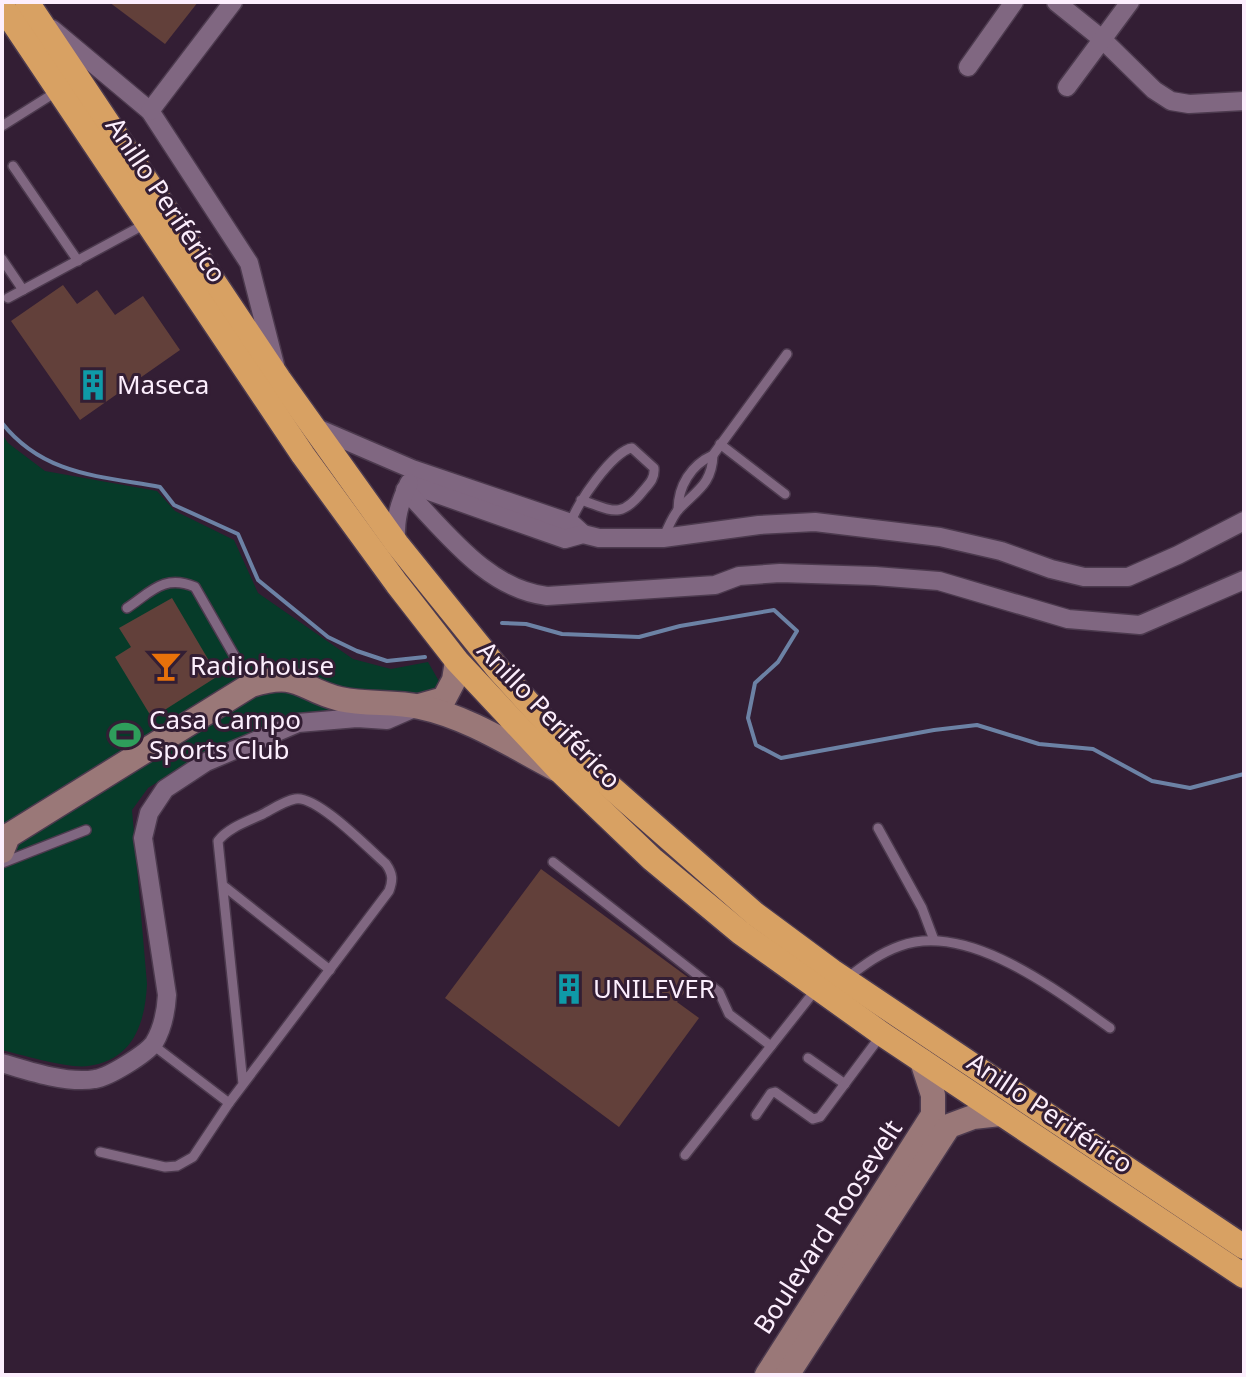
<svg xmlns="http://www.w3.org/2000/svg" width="1246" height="1377" viewBox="0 0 1246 1377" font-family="'Noto Sans',sans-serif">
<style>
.green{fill:#063b29}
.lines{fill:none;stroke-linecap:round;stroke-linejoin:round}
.stream{stroke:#6c82a5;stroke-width:4}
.building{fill:#62403a}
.lane-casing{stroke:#4c3a4e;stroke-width:12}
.street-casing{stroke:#4c3a4e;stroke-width:21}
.secondary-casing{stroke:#4c3a4e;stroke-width:27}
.highway-casing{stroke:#4c3a4e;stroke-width:27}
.lane{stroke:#806781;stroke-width:9}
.street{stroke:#806781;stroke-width:18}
.secondary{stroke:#9a7878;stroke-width:24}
.highway{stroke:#d8a163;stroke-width:24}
.labels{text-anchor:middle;stroke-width:6;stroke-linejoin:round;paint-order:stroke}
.street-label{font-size:26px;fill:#fceefd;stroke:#331e34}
.poi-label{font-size:26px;fill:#fceefd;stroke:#331e34;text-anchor:start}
</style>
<rect width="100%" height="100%" fill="#331e34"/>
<!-- green -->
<path class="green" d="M2,434l6,9 37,28 112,20 18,20 59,29 24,53 95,66 38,10 37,-7 12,21 -10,9 -43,19 -49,-2 -44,6 -92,39 -54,34 -16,22 15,174c-2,40 -14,76 -59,82 -18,3 -66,-11 -86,-16z"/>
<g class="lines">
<!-- stream -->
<g class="stream">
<path d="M2,423c41,52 97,53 158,64l14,18 64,29 20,46 70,57 29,14 30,10 38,-4"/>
<path d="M502,623l24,1 36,10 77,3 41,-11 94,-16 23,21 -19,31 -23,21 -7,35 8,27 25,13 153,-28 43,-5 62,19 54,5 59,32 38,7 54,-14"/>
</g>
</g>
<!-- building -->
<g class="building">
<path d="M109,2h89l-33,42z"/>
<path d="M63,285l14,19 20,-14 18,25 28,-19 37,54 -100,70 -69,-99z"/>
<path d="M172,598l46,78 -66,42 -37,-61 16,-10 -12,-19z"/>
<path d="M541,869l152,112 -16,21 22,16 -80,109 -174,-129z"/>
</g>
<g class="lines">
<defs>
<g id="lane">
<path d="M2,126l54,-34"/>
<path d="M13,166l65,95"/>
<path d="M2,259l21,31"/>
<path d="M8,298l139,-75"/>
<path d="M720,444l65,50"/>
<path d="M678,510c0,-24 13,-45 35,-55l74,-101"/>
<path d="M571,523c4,-18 43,-73 61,-75l22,20c1,10 -4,15 -11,23 -23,29 -31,19 -62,9"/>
<path d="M663,538c5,-9 9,-22 16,-29 18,-19 33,-25 34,-54"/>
<path d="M127,608c24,-16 37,-34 68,-21l55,96"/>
<path d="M878,828l44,80 12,32"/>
<path d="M553,862l166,130 10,22 42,32"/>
<path d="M2,863l84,-33"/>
<path d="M225,887l105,83"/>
<path d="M847,978c17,-13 33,-25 53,-32 68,-25 157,45 210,82"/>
<path d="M153,1045l76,58"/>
<path d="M808,1058l37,26"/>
<path d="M756,1115l15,-22 4,-1 38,27 7,-2 62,-83"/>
<path d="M100,1152l65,15 12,-1 16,-9 36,-54 160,-212c4,-11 4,-17 -3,-27 -16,-14 -70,-70 -91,-65 -11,2 -24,11 -34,16 -15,7 -33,13 -43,26l25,243"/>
<path d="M685,1155l132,-167"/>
</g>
<g id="street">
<path d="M1056,2l46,37 52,51 17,11 18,3 55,-3"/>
<path d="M52,29l98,82 99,152 26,102"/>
<path d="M968,67l46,-65"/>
<path d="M1067,87l63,-85"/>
<path d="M150,111l83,-109"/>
<path d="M312,426l100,43 159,54 12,11"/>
<path d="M409,484l156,55 18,-5 16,4h64l96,-13 56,-3 125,15 61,14 50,18 33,8h44l50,-22 66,-34"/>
<path d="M405,490c41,42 82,99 142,106l168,-11 24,-9 41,-3 95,3 64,5 129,38 72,6 104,-45"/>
<path d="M396,542c-1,-24 3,-38 13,-59"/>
<path d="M2,1063c26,8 66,21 93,16 14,-2 51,-25 59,-36 9,-15 12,-31 13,-48l-24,-157 6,-25 16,-24 41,-27 92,-39 59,-5 30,2 32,-14"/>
</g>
<g id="secondary">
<path d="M419,706l25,-7 10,-19 3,-19"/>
<path d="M2,851l6,-15 243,-151c49,-15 48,4 89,14 26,6 54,2 80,8 48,10 92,39 136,62"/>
<path d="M767,1375l166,-260v-20l-11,-34"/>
<path d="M787,1375l162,-249 24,-9 27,-3"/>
</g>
<g id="highway">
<path d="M27,2l252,377 118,165 101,125 83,92 174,153 77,57 412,276"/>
<path d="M2,6l301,449 94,129 60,77 103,110 92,88 89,74 141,101 362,242"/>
</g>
</defs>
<!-- lane casing -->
<use href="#lane" class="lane-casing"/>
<!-- street casing -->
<use href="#street" class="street-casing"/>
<!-- secondary casing -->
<use href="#secondary" class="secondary-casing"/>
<!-- highway casing -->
<use href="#highway" class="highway-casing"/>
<!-- lane -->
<use href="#lane" class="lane"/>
<!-- street -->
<use href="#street" class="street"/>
<!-- secondary -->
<use href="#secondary" class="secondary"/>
<!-- highway -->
<use href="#highway" class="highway"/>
</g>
<!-- icons -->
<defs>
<symbol id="building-bare" viewBox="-9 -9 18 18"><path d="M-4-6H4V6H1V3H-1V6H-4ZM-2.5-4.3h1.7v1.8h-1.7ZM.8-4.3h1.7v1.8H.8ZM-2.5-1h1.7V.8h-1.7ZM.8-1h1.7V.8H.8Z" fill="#0f9aa8" stroke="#331e34" stroke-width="2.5" paint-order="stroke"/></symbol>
<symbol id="bar-bare" viewBox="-9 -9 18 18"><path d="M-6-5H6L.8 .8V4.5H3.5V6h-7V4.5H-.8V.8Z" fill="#e8710a" stroke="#331e34" stroke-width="2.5" paint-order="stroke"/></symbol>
<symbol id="stadium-bare" viewBox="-9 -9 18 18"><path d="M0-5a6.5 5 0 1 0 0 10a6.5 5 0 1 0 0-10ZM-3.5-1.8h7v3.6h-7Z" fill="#2e9e5b" stroke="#331e34" stroke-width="2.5" paint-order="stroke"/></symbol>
</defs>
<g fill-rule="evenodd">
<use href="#building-bare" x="71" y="363" width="44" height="44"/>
<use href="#bar-bare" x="144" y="644" width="44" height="44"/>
<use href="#stadium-bare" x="103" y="713" width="44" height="44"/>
<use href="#building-bare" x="547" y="967" width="44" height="44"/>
</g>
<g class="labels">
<!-- street labels -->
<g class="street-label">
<text transform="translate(166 200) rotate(56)" y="9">Anillo Periférico</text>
<text transform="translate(549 715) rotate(46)" y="9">Anillo Periférico</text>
<text transform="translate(1050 1113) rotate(34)" y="9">Anillo Periférico</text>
<text transform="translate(828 1227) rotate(-57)" y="9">Boulevard Roosevelt</text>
</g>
<!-- poi labels -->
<g class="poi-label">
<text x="117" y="394">Maseca</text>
<text x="190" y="675">Radiohouse</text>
<text x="149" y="729">Casa Campo<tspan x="149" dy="30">Sports Club</tspan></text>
<text x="593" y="998">UNILEVER</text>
</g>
</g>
<!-- border -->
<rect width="1246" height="1377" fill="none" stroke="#fceefd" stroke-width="8"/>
</svg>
